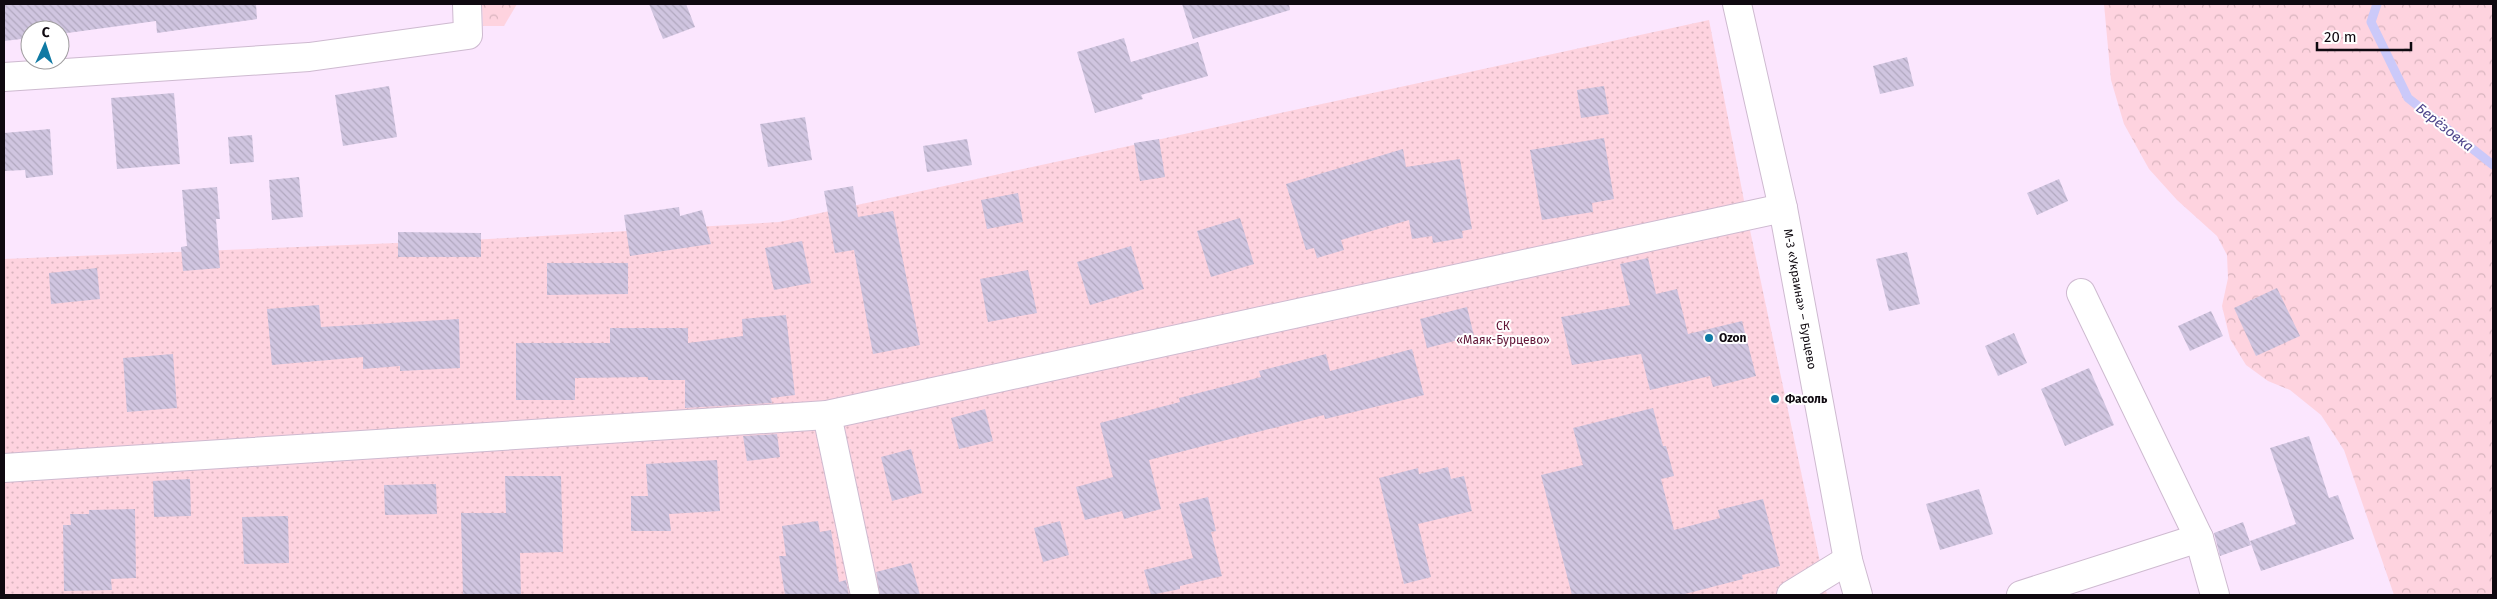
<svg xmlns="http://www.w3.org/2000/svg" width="2497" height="599" viewBox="0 0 2497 599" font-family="'Fira Sans',sans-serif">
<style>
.forest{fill:url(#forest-crowns)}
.garden{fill:url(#garden-dots)}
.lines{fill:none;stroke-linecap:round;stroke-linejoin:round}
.stream{stroke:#cbc9f9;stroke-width:9}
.building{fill:url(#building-back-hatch)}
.minor-casing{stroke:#cebad0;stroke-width:30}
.minor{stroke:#fff;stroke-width:28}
.poi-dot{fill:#0f7aa4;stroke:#fff;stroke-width:2}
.labels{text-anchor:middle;stroke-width:4;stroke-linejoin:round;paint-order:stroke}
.street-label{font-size:12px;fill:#0f0910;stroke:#fff}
.park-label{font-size:12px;fill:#611536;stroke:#fff}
.poi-label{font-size:12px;font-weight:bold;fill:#0f0910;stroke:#fff;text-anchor:start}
.water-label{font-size:14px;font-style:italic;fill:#4e458b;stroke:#fff}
</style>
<defs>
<pattern id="forest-crowns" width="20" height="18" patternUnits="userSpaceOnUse" patternTransform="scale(1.25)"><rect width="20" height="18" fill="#fed3df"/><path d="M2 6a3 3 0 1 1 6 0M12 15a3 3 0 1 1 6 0" fill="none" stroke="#d8b4be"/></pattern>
<pattern id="garden-dots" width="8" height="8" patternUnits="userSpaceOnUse" patternTransform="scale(1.25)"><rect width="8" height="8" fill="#fed3df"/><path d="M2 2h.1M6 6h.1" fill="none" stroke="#d8b4be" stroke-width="1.8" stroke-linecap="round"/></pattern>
<pattern id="building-back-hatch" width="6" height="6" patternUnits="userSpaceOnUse" patternTransform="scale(1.25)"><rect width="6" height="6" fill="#d0c5e0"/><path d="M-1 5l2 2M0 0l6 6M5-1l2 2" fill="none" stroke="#b1a8bf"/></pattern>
</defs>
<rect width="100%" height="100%" fill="#fbe6fe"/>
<!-- forest -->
<g class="forest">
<path d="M482,4h35l-13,22h-21z"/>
<path d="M2104,4h389v591h-99l-50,-145 -23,-35 -31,-25 -22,-9 -22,-16 -16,-26 -8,-33 6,-28 -1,-23 -10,-19 -40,-36 -28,-31 -25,-45 -13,-44z"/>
</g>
<!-- garden -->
<path class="garden" d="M1709,20l38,196 80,379h-1823v-336l468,-19 307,-18z"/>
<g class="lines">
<!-- stream -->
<path class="stream" d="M2377,4l-6,18 37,76 85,67"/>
</g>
<!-- building -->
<g class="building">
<path d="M4,4h252l1,15 -100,14 -1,-12 -96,13v-4h-30v8l-26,3z"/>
<path d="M649,4h37l9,23 -32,12z"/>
<path d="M1182,4h107l1,6 -97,29z"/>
<path d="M1124,38l7,24 67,-20 10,34 -67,19 2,4 -48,14 -18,-61z"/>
<path d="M1907,57l7,29 -34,8 -7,-28z"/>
<path d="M389,86l8,51 -54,9 -8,-51z"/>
<path d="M1604,86l5,28 -28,4 -4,-28z"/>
<path d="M174,93l6,71 -63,5 -6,-71z"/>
<path d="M805,117l7,43 -44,7 -8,-43z"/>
<path d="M50,129l3,46 -27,3 -1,-8 -21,1v-38z"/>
<path d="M252,135l2,27 -24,2 -2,-27z"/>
<path d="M1604,138l10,61 -22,4 1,9 -51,8 -12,-70z"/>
<path d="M967,139l5,26 -45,7 -4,-26z"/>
<path d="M1159,139l6,38 -25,4 -6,-38z"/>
<path d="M1403,149l3,18 54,-8 12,70 -10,2 1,7 -30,5 -1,-7 -20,3 -3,-19 -68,20 3,10 -27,8 -3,-10 -8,2 -20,-66z"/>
<path d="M299,177l4,40 -31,3 -3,-40z"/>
<path d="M2059,179l9,22 -31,14 -10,-22z"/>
<path d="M853,186l5,31 35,-6 27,134 -47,9 -19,-104 -19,3 -11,-62z"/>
<path d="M217,187l3,32h-4l4,49 -37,3 -2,-24 6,-1 -5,-56z"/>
<path d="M1018,193l5,29 -36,7 -6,-29z"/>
<path d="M679,207l1,9 22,-6 9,34 -81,12 -6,-41z"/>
<path d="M1240,218l14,46 -43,13 -14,-46z"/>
<path d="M398,232l83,1v24h-83z"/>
<path d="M802,241l9,42 -37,7 -9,-42z"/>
<path d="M1131,246l13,43 -54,16 -13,-43z"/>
<path d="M1907,252l13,52 -31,7 -13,-52z"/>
<path d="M1648,258l8,36 21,-5 11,45 54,-13 14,55 -43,11 -3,-11 -60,14 -9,-36 -69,11 -11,-48 69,-12 -10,-41z"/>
<path d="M547,263h81v31l-81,1z"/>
<path d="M97,268l3,31 -49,5 -2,-31z"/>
<path d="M1028,270l9,43 -49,9 -8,-43z"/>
<path d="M2277,288l23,48 -44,20 -22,-48z"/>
<path d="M319,305l2,22 138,-8 1,49 -60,3v-5l-37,3v-12l-91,8 -5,-56z"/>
<path d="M1467,307l7,29 -47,12 -7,-29z"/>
<path d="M2211,311l12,25 -33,15 -12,-25z"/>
<path d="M786,315l9,80 -24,3 1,5 -87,5v-28h-37v-3l-73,1v22h-59v-57h94v-15h78v15l55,-7 -1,-17z"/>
<path d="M2014,333l13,30 -29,13 -13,-30z"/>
<path d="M1412,349l12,46 -99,24 -1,-4 -175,45 12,49 -37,10 -2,-8 -37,9 -9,-33 37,-10 -13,-54 80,-21 -1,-4 82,-21 -2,-6 67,-17 4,17z"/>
<path d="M173,354l4,54 -50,4 -4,-54z"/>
<path d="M2089,368l25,57 -49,21 -24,-57z"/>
<path d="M1653,408l10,38h3l8,30 -13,3 13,51 46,-12 -2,-8 45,-11 17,67 -38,9 1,4 -62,16h-109l-31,-120 42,-10 -10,-37z"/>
<path d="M985,409l8,32 -34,8 -8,-31z"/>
<path d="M777,434l3,23 -33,4 -4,-25z"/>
<path d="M2309,436l20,62 9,-3 16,44 -93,32 -11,-30 46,-17 -26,-76z"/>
<path d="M911,449l11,44 -30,8 -11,-44z"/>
<path d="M717,460l3,51 -51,3 2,17h-40v-35h17l-2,-32z"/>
<path d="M1448,467l3,12 13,-3 8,35 -54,13 13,53 -27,7 -25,-106 39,-10 1,6z"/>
<path d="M505,476h56l2,76 -43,1 1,42h-58l-2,-82h45z"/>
<path d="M190,479l1,37 -37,1 -1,-36z"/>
<path d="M436,484l1,30 -52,1 -1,-30z"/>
<path d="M1979,489l14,45 -53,16 -14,-46z"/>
<path d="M1208,497l8,34 -5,1 11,44 -42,10v3l-29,6 -7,-25 49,-12 -14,-54z"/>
<path d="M135,509l1,69 -25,1 1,11 -48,1 -1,-66h8l-1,-11h19v-4z"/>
<path d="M288,516l1,47 -45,1 -2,-47z"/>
<path d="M818,521l2,11 11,-2 8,52 7,-2 3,15h-64l-6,-39h7l-4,-30z"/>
<path d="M1060,521l9,34 -26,7 -9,-34z"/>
<path d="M2243,522l8,23 -31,11 -6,-23z"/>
<path d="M911,563l9,32h-40l-4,-23z"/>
</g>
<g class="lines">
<defs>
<g id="minor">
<path d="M1737,4l46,204 65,352 10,35"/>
<path d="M4,77l305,-20 159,-22 -1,-31"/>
<path d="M2081,293l118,245 16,57"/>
<path d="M827,415l38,180"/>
<path d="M4,468l823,-53 956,-207"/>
<path d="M1791,595l57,-35"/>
<path d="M2021,595l178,-57"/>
</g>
</defs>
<!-- minor casing -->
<use href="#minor" class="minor-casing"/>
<!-- minor -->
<use href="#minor" class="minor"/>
</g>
<!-- markers -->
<g class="poi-dot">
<circle cx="1709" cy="338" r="5"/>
<circle cx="1775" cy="399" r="5"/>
</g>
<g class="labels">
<!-- street labels -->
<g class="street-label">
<text transform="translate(1800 299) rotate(80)" y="4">М-3 «Украина» – Бурцево</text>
</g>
<!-- park labels -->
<g class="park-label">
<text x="1503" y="330">СК<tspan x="1503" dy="14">«Маяк-Бурцево»</tspan></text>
</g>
<!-- poi labels -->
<g class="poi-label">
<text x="1719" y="342">Ozon</text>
<text x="1785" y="403">Фасоль</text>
</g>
<!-- water labels -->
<g class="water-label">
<text transform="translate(2445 127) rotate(38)" y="5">Берёзовка</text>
</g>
</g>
<!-- border -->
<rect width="2497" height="599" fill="none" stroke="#0f0910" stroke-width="10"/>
<!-- north arrow -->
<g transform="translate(45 45) rotate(3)"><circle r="24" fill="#ffffff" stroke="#9f9d9f"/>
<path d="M0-4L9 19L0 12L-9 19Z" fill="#0f7aa4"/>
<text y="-8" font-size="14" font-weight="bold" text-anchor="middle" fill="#0f0910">С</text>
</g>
<!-- scale -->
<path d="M2317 42v8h94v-8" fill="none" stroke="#0f0910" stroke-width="2.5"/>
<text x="2324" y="42" font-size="15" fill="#0f0910" stroke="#ffffff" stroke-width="4" paint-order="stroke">20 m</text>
</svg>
